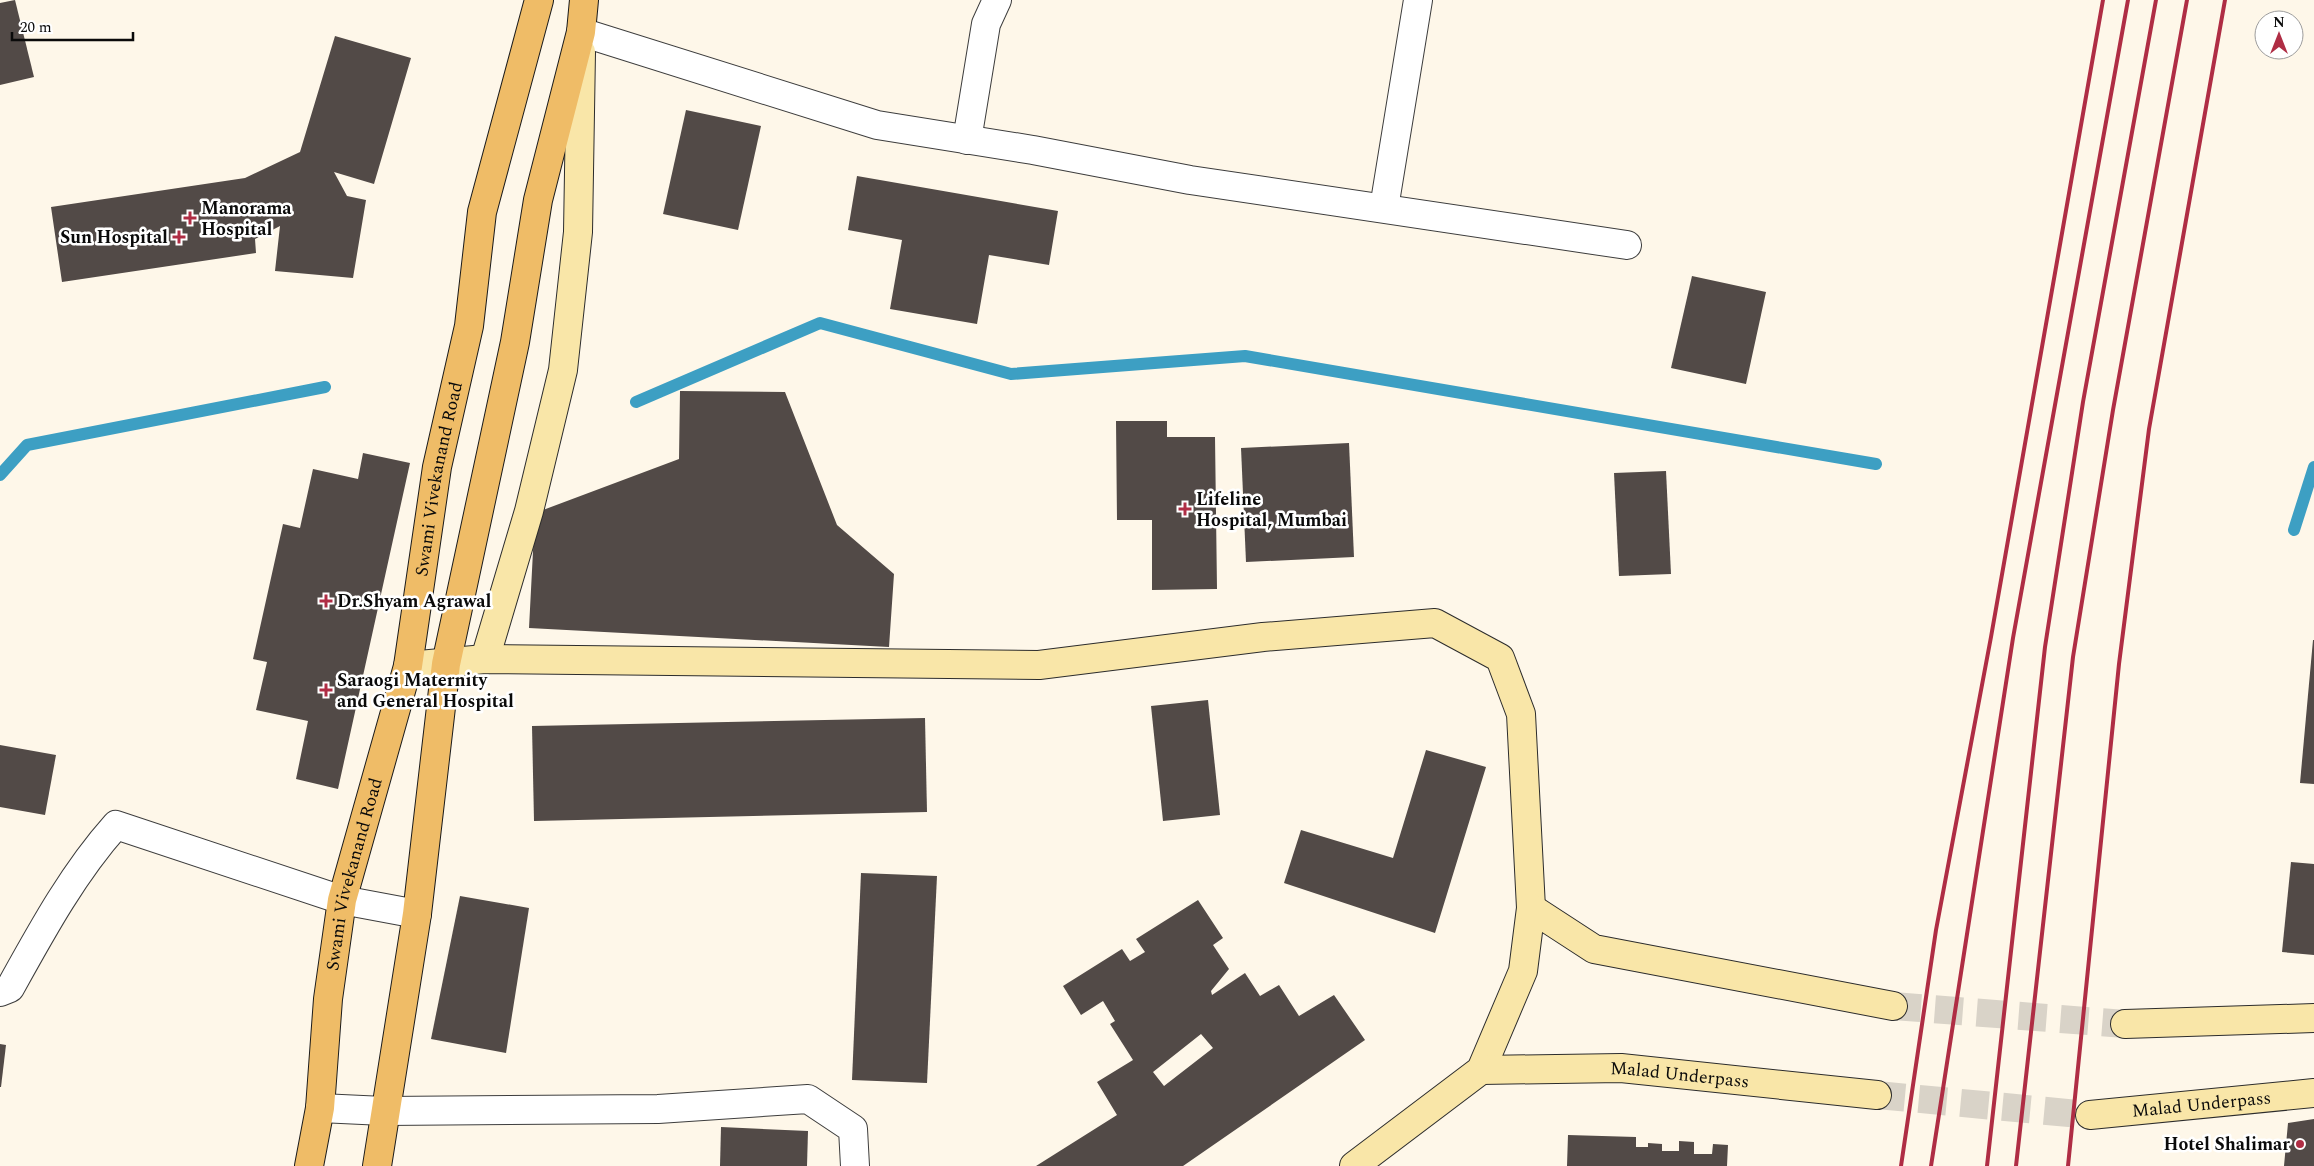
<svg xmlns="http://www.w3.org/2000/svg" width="2314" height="1166" viewBox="0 0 2314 1166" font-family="Spectral,serif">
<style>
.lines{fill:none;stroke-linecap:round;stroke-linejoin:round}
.stream{stroke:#3d9fc3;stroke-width:12}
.building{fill:#524a47;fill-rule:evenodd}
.secondary-tunnel{stroke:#d9d3c8;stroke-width:28;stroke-dasharray:28 14;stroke-linecap:butt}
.minor-casing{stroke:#3d3d3d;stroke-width:30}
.secondary-casing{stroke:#2c2c2c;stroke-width:30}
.primary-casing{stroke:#1b1b1b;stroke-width:30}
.minor{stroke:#fff;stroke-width:28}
.secondary{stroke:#f9e6a8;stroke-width:28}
.primary{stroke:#efbc67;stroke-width:28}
.rail{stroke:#af2d44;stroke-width:4}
.poi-dot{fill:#af2d44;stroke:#fff;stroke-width:2}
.labels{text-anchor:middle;stroke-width:5;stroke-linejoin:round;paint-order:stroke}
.poi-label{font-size:18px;font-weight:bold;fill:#0a0a0a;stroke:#fff;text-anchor:start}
.street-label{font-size:18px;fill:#0a0a0a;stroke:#fff}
</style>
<rect width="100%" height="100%" fill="#fef7e9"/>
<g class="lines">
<!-- stream -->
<g class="stream">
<path d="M636,402l184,-79 191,51 234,-18 631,108"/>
<path d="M0,475l27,-30 298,-58"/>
<path d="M2294,530l20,-63"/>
</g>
</g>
<!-- building -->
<g class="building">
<path d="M15,0l19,77 -34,8v-82z"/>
<path d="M335,36l76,22 -37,126 -40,-12 13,24 19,4 -13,78 -78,-7 5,-45 -25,13 1,14 -194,29 -11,-75 194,-29 55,-26z"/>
<path d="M686,110l75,16 -23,104 -75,-16z"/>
<path d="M857,176l201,35 -9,54 -60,-10 -12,69 -87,-15 12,-69 -54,-10z"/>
<path d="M1692,276l74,16 -20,92 -75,-16z"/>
<path d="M680,391l105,1 52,133 57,49 -5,73 -360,-19 6,-115 144,-54z"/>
<path d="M1116,421h51v16h48l2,152 -65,1v-70h-35z"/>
<path d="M1349,443l5,114 -108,5 -5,-114z"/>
<path d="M363,453l47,10 -72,326 -42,-10 12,-58 -52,-11 11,-48 -14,-3 30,-135 17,4 13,-59 45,10z"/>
<path d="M1666,471l5,103 -52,2 -5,-103z"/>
<path d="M2313,640h1v144l-14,-1z"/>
<path d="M1208,700l12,115 -57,6 -12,-115z"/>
<path d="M925,718l2,94 -393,9 -2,-95z"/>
<path d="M0,745l56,10 -11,60 -45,-8z"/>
<path d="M1426,750l60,17 -51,166 -151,-50 17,-53 92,28z"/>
<path d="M2291,862l23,2v91l-32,-3z"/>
<path d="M861,873l76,3 -10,207 -75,-3z"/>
<path d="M460,896l69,12 -23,145 -75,-14z"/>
<path d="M1198,900l25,38 -10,7 16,24 -18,22 1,4 33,-22 15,23 19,-11 20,31 35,-21 31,45 -182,126h-147l81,-51 -20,-33 36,-22 -23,-36 5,-3 -12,-20 -22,14 -18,-29 59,-37 8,12 15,-9 -9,-13zM1201,1034l12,14 -49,38 -11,-14z"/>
<path d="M0,1044l6,1 -5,42h-1z"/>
<path d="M2314,1119v47h-30l4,-43z"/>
<path d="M721,1127l87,4 -1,35h-87z"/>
<path d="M1568,1135l68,2v10h12v-4l14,1v7h17v-10l15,1v12h18l1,-10 15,1 -1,21h-160z"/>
</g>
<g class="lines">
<!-- secondary-tunnel -->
<g class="secondary-tunnel">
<path d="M1893,1006l232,18"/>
<path d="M1877,1095l213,20"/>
</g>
<defs>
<g id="minor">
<path d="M581,32l296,93 156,25 157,30 437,65"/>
<path d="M967,140l19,-116 11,-24"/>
<path d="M1384,208l34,-208"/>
<path d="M0,992l10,-4c31,-56 63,-115 106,-163l226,75 75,14"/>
<path d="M320,1108l64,3 274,-2 150,-10 45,30 2,37"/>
</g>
<g id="secondary">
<path d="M485,659l44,-148 34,-141 15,-138 3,-180"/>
<path d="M408,666l77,-7 554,6 224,-28 172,-14 65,35 21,56 10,194 -8,63 -42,99 -127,96"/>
<path d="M1531,908l63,41 299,57"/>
<path d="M2125,1024l189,-6"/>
<path id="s1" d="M1481,1070l140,-2 256,27"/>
<path id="s2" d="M2090,1115l224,-22"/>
</g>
<g id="primary">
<path id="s3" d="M309,1166l11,-58 8,-109 14,-99 66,-234 29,-199 32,-141 13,-114 57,-212"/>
<path d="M377,1166l40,-252 29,-250 69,-322 23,-142 43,-168 3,-32"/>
</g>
</defs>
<!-- minor casing -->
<use href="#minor" class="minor-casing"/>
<!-- secondary casing -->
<use href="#secondary" class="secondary-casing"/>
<!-- primary casing -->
<use href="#primary" class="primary-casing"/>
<!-- minor -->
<use href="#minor" class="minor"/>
<!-- secondary -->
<use href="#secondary" class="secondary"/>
<!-- primary -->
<use href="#primary" class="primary"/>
<!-- rail -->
<g class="rail">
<path d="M1901,1166l35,-236 55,-293 112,-637"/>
<path d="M1931,1166l82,-528 115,-638"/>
<path d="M1987,1166l58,-519 38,-245 73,-402"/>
<path d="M2016,1166l57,-509 40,-247 74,-410"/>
<path d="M2068,1166l51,-502 30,-235 76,-429"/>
</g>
</g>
<!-- markers -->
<g class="poi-dot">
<path d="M187.5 210.5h5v5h5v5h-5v5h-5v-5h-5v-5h5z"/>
<path d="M176.5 229.5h5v5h5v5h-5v5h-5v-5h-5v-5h5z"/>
<path d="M1182.5 501.5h5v5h5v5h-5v5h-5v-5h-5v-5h5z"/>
<path d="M323.5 593.5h5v5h5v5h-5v5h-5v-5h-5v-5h5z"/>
<path d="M323.5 682.5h5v5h5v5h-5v5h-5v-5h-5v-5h5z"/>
<circle cx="2300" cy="1144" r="5"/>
</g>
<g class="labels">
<!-- poi labels -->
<g class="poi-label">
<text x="201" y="214">Manorama<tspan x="201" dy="21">Hospital</tspan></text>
<text x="168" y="243" text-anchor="end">Sun Hospital</text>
<text x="1196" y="505">Lifeline<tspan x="1196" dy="21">Hospital, Mumbai</tspan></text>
<text x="337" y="607">Dr.Shyam Agrawal</text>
<text x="337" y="686">Saraogi Maternity<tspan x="337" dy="21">and General Hospital</tspan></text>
<text x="2290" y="1150" text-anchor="end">Hotel Shalimar</text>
</g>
<!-- street labels -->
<g class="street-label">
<text dy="6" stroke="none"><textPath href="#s3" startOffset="701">Swami Vivekanand Road</textPath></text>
<text dy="6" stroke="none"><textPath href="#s3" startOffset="296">Swami Vivekanand Road</textPath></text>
<text dy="6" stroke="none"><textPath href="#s1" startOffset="199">Malad Underpass</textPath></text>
<text dy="6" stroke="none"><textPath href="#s2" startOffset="112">Malad Underpass</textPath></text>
</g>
</g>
<!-- north arrow -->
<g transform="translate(2279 35)"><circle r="24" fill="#ffffff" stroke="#9d9d9d"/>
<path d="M0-4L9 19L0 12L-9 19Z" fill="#af2d44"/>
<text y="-8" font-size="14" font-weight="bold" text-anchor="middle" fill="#0a0a0a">N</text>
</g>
<!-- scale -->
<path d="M12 32v8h121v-8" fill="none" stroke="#0a0a0a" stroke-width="2.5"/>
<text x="20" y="32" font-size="15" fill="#0a0a0a" stroke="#ffffff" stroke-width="4" paint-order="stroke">20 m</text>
</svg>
